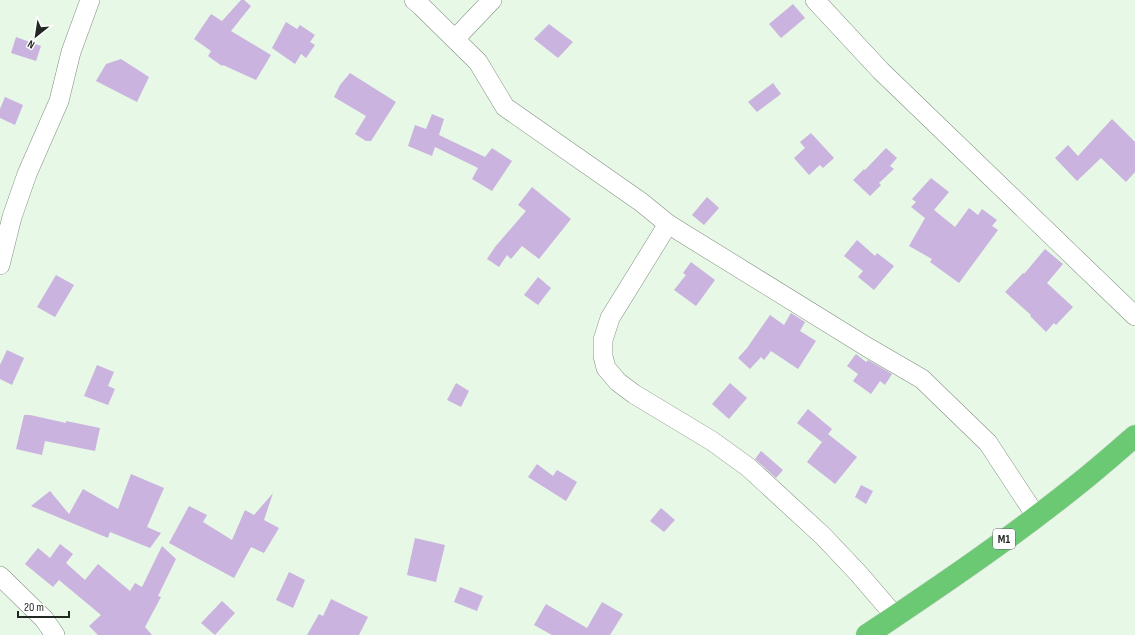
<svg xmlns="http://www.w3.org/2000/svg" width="1135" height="635" viewBox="0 0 1135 635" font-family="'Sofia Sans Condensed',sans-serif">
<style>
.building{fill:#cab3de}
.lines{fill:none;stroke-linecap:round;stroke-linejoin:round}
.street-casing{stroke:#808f80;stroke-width:20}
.highway-casing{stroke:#dbdcdb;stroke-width:23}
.street{stroke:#fff;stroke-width:19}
.highway{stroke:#6cc973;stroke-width:22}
.labels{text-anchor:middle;stroke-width:3.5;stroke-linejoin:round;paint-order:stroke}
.shield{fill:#fff;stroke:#646864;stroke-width:1}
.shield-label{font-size:12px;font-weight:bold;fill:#212721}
</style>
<rect width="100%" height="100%" fill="#e7f8e7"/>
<!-- building -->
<g class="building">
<path d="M241,0h3l7,6 -20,25 40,24 -15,25 -33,-15 -1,1 -14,-10 3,-5 -17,-12 17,-25 11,7z"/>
<path d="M793,4l12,14 -24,20 -12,-14z"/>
<path d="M286,22l11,7 3,-4 15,10 -5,7 5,3 -9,13 -5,-4 -6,10 -23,-16z"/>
<path d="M549,24l24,18 -15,16 -24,-19z"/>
<path d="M16,37l25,9 -5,15 -25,-8z"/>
<path d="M121,59l28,18 -12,25 -41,-21 10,-17z"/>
<path d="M350,73l46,29 -25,39h-5l-11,-7 11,-18 -32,-19 6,-12z"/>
<path d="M773,83l8,11 -24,18 -9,-10z"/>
<path d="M5,97l18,8 -8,20 -15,-7v-9z"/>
<path d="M432,114l12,5 -5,16 46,22 7,-9 20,13 -20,30 -20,-12 6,-11 -43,-21 -3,9 -24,-10 7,-21 11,4z"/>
<path d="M1112,119l23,23v30l-9,10 -25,-24 -24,23 -22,-23 13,-13 10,11z"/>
<path d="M811,133l23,25 -11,10 -3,-3 -11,10 -15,-17 11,-10 -5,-6z"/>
<path d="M886,148l11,10 -7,8 4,3 -15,14 2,2 -11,11 -17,-16 11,-11 1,1z"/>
<path d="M931,178l18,14 -15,18 21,17 14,-19 9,7 4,-6 15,11 -5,6 6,4 -39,53 -29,-21 2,-3 -23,-13 16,-28 -14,-11 5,-5 -4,-3z"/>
<path d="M532,187l39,32 -32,40 -17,-13 -11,13 -4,-4 -8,12 -12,-8 8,-12 31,-36 -8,-6z"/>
<path d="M707,197l12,11 -15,17 -12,-10z"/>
<path d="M857,240l18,16 2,-3 17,13 -20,24 -16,-13 5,-6 -19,-15z"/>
<path d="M1045,249l18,15 -16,19 26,24 -17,18 -2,-2 -8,9 -16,-16 1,-1 -26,-23 18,-19 1,1z"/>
<path d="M691,262l24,18 -19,26 -22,-16 12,-15 -3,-2z"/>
<path d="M56,275l18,10 -19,32 -18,-10z"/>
<path d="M538,277l13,11 -13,17 -14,-10z"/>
<path d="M791,313l14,9 -5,9 16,10 -18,28 -27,-18 -7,9 -3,-3 -11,12 -12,-11 9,-10 23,-33 14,10z"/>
<path d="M7,350l17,8 -12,27 -12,-6v-14z"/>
<path d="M856,354l10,8 2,-2 24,14 -7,11 -5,-4 -9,13 -18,-13 5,-7 -11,-8z"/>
<path d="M97,365l17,7 -6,14 7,3 -7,16 -24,-9z"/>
<path d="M456,383l13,8 -8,16 -14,-7z"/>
<path d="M730,383l17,15 -18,21 -17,-15z"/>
<path d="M808,409l24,20 -10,13 -25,-19z"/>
<path d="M24,415h6l36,8v-2l34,7 -5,23 -50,-10 -3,14 -26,-6z"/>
<path d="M828,434l29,23 -22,27 -28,-22z"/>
<path d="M761,451l22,19 -7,8 -21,-19z"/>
<path d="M537,464l16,12 4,-6 20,12 -11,19 -38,-24z"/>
<path d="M131,474l33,14 -17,39 14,6 -11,15 -40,-16 -2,6 -77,-32 19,-15 19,23 14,-25 35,20z"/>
<path d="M861,485l12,6 -7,13 -11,-7z"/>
<path d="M273,493l-9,27 15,8 -15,25 -13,-6 -17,31 -65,-35 20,-37 18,9 -4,7 29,18 13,-30 9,5z"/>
<path d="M661,508l14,12 -11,12 -14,-11z"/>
<path d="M415,538l30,7 -9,37 -29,-7z"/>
<path d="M60,544l13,10 -7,9 19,17 13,-16 32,27 5,-8 7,4 20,-41 14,13 -18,37 3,1 -16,30 7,8h-54l-9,-9 12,-11 -42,-35 -6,7 -28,-23 13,-16 12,10z"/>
<path d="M289,572l16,8 -12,28 -17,-8z"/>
<path d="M460,587l23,9 -6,15 -23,-9z"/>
<path d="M331,599l37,18 -9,18h-52l12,-21 4,2z"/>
<path d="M222,601l13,12 -20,22 -14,-12z"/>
<path d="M602,602l21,12 -13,21h-58l-18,-10 12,-21 41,24z"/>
</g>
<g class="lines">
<defs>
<g id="street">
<path d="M414,0l7,6 57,56 27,45 136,95 27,22 -58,94 -7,22v16l3,12 12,14 16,12 78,47 36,26 75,69 35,37 37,43"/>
<path d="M815,0l66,71 254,245"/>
<path d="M455,39l37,-39"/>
<path d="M668,224l199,123 55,32 66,64 48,73"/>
<path d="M0,265l12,-48 15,-43 32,-73 12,-49 19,-52"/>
<path d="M0,576l44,43 11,16"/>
</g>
<path id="highway" d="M867,635c75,-50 150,-101 220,-158 16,-13 32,-27 48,-41"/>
</defs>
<!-- street casing -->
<use href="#street" class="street-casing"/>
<!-- highway casing -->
<use href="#highway" class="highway-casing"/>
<!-- street -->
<use href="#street" class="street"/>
<!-- highway -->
<use href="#highway" class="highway"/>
</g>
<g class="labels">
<!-- shield labels -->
<rect class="shield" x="993" y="529" width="22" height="20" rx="3"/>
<g class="shield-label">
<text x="1004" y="543">M1</text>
</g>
</g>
<!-- north arrow -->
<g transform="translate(36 36) rotate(210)" stroke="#ffffff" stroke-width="3" paint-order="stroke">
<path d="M0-3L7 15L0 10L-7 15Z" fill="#212721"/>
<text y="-6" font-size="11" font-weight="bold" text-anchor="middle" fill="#212721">N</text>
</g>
<!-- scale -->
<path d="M18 611v6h51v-6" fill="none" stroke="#212721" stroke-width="2"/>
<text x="24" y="611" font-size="12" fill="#212721" stroke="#ffffff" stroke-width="3" paint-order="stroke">20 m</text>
</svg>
